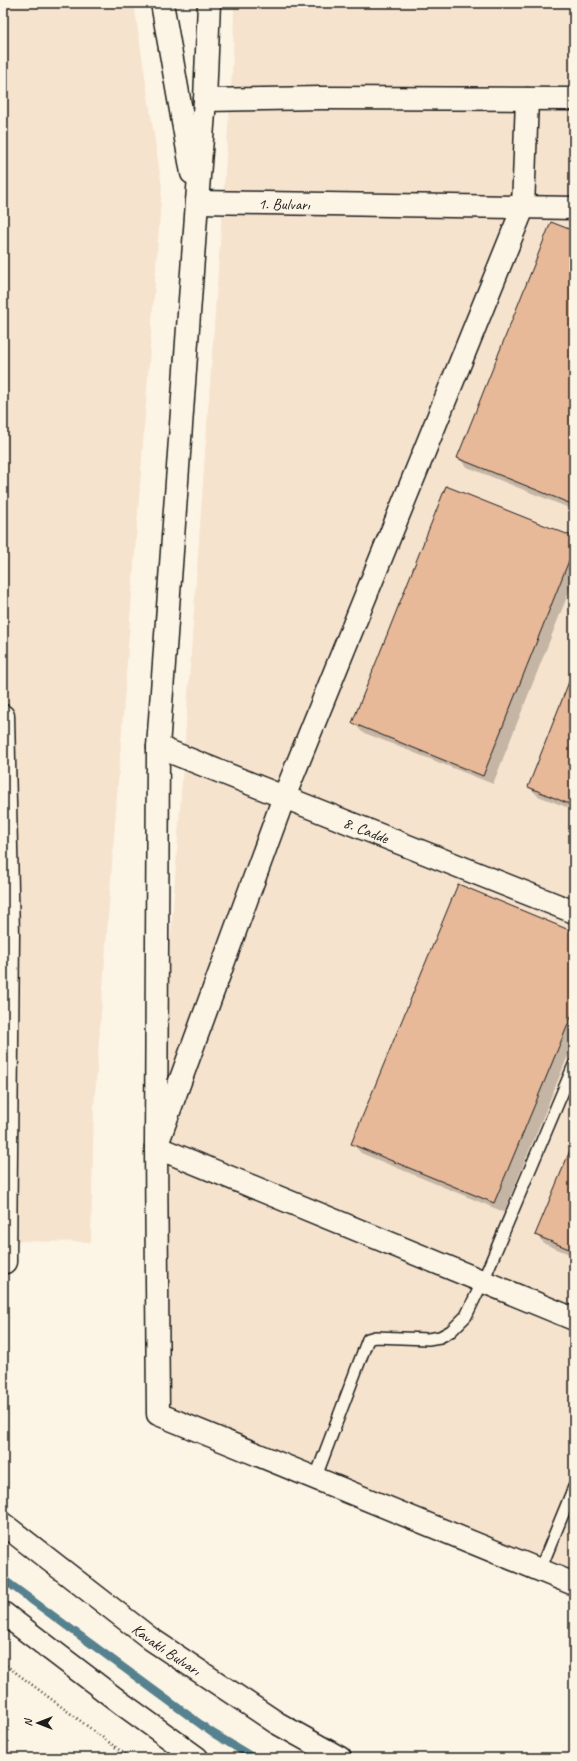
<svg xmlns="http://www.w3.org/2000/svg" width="577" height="1761" viewBox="0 0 577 1761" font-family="Caveat,sans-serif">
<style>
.built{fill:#f6e3ce}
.shadow{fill:#0003}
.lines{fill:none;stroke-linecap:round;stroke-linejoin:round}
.stream{stroke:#56818f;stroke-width:8}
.building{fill:#e8b999;stroke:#1c1c1c}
.lane-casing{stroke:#1c1c1c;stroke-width:14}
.street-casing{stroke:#1c1c1c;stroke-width:25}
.secondary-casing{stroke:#1c1c1c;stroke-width:25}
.path{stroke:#1c1c1c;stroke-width:2.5;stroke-dasharray:1 3;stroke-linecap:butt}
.lane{stroke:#fcf5e5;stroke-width:11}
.street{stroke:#fcf5e5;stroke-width:22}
.secondary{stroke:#fcf5e5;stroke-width:22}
.labels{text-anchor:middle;stroke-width:3.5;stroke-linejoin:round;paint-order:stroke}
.street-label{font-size:16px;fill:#1c1c1c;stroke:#fcf5e5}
</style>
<rect width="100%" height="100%" fill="#fcf5e5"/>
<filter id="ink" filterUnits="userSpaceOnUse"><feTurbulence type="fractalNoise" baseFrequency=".025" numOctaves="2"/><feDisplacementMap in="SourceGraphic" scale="8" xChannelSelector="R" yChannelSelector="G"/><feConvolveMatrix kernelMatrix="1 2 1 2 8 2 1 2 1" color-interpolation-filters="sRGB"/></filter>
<g filter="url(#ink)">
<!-- built -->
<g class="built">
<path d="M3,3h131l28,184 -68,923 -3,132 -88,-1z"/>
<path d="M234,3h340v1569l-416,-158 -2,-267 77,-1090z"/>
</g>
<!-- shadow -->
<g class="shadow">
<path d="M574,232v278l-107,-43 -9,-9z"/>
<path d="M574,538v41l-81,205 -131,-52 -9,-10z"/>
<path d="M574,671v139l-36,-14 -9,-9z"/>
<path d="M574,933v108l-70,171 -143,-59 -9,-10z"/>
<path d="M574,1143v113l-29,-12 -9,-9z"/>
</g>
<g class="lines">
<!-- stream -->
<path class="stream" d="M3,1579l208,153 43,26"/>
</g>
<!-- building -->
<g class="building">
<path d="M551,222l23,9v274l-117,-47z"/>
<path d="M446,486l128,51v11l-91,228 -131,-53z"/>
<path d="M574,669v137l-46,-19z"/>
<path d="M458,884l116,48v78l-80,193 -143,-59z"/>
<path d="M574,1141v110l-39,-16z"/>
</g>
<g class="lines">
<defs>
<g id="lane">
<path d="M315,1479l53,-140 7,-2 53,2 12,-2 11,-6 15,-15 17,-35 91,-216"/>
<path d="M540,1570l34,-83"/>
</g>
<g id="street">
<path d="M523,208l-239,589 -128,350 2,267 416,170"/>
<path id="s1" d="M158,747l416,165"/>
<path d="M156,1147l418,172"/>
</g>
<g id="secondary">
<path d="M162,3l30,170"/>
<path d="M205,100l116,-2 253,1"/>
<path id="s2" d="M197,202l377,6"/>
<path d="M523,208l4,-109"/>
<path d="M3,716l5,218 -3,328h-2"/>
<path d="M156,1147l2,-400 39,-545 8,-102 4,-97"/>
<path id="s3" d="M3,1524l148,115 126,84 63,35"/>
<path d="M3,1613l118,90 76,55"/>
</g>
</defs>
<!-- lane casing -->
<use href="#lane" class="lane-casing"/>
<!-- street casing -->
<use href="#street" class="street-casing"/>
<!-- secondary casing -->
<use href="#secondary" class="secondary-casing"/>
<!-- path -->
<path class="path" d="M3,1663l127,95"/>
<!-- lane -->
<use href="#lane" class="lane"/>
<!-- street -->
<use href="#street" class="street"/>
<!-- secondary -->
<use href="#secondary" class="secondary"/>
</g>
</g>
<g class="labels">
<!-- street labels -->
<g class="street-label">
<text dy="6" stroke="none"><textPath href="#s2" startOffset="87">1. Bulvarı</textPath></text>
<text dy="6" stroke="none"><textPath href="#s1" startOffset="224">8. Cadde</textPath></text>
<text dy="6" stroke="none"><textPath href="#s3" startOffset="206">Kavaklı Bulvarı</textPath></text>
</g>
</g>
<!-- margin -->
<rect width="577" height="1761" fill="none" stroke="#fcf5e5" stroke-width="16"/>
<rect x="8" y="8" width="561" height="1745" fill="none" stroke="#1c1c1c" stroke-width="1.5" filter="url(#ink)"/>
<!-- north arrow -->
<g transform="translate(38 1723) rotate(270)" stroke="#fcf5e5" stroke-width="3" paint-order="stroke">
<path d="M0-3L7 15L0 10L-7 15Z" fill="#1c1c1c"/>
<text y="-6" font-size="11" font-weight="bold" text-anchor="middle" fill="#1c1c1c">N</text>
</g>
</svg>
